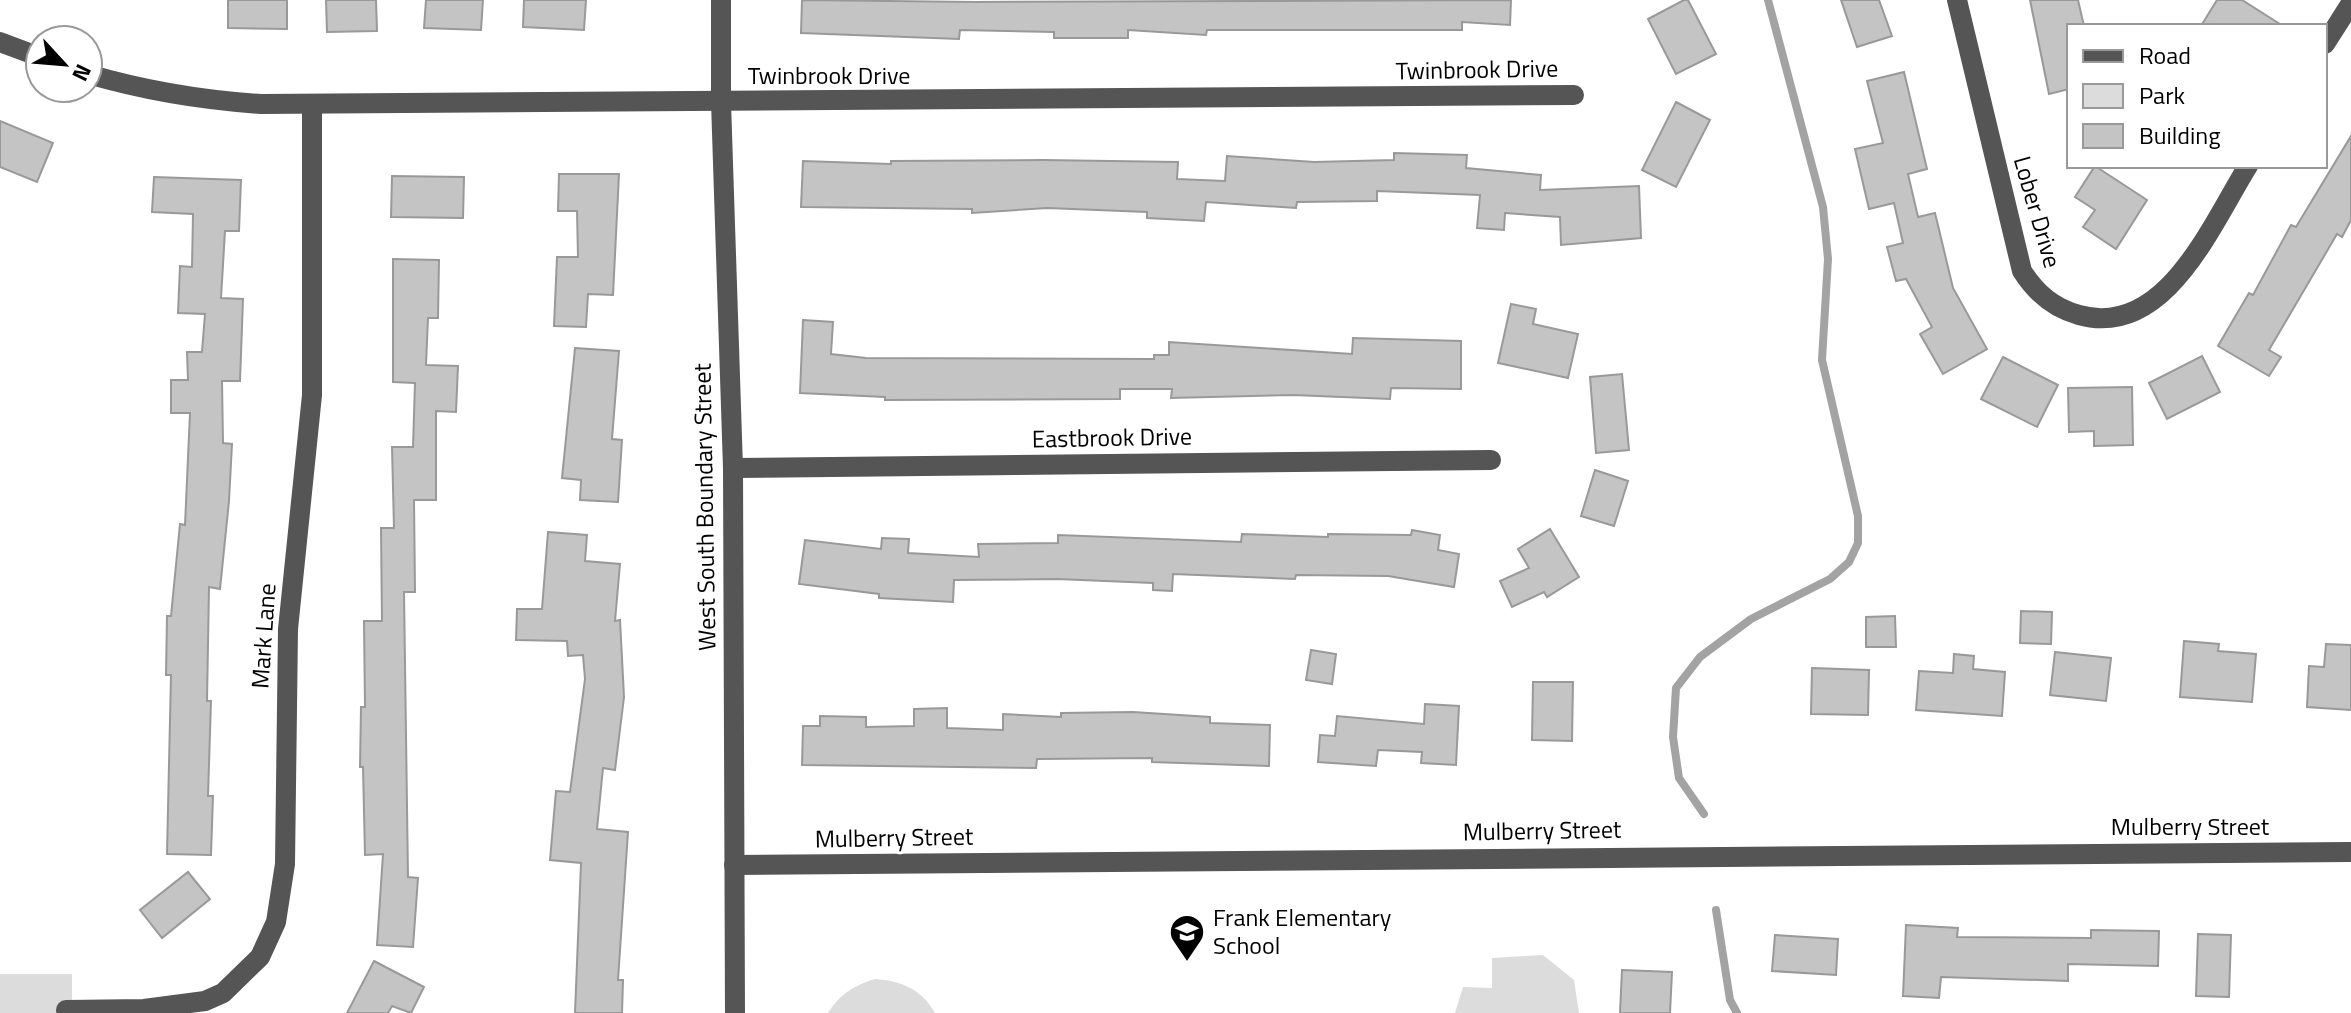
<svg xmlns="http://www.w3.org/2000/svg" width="2351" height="1013" viewBox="0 0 2351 1013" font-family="'Titillium Web',sans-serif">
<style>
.green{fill:#dcdcdc}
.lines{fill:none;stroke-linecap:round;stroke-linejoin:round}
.stream{stroke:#a3a3a3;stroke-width:8}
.building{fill:#c4c4c4;stroke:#999;stroke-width:2}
.minor{stroke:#555;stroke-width:20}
.labels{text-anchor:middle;stroke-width:6;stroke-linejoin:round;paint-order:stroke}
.street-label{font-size:24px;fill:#000;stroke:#fff}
.poi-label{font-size:24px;fill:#000;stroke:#fff;text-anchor:start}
</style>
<rect width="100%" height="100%" fill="#fff"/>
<!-- green -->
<g class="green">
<path d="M1543,955l31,25 5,33h-124l8,-26 29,1v-30z"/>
<rect x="0" y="974" width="72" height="39"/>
<path d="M875,979c27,2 46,10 60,34h-107c12,-19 25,-27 47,-34z"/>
</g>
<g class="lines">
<!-- stream -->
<g class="stream">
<path d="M1704,814l-25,-36 -6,-41 3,-49 24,-31 51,-38 79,-40 19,-17 9,-19v-27l-36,-156 6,-101 -5,-52 -55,-207"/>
<path d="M1716,910l14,90 7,13"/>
</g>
</g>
<!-- building -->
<g class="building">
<path d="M228,0h59v29l-59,-1z"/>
<path d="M326,0h50l1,31 -50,1z"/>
<path d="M426,0h57l-2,30 -57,-2z"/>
<path d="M524,0h62l-2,30 -61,-3z"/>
<path d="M802,0l172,2 537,-2 -1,25 -48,-3v8h-255l-1,5 -78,-5v8h-74v-6l-94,-2 -1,9 -158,-6z"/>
<path d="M1684,0h4l28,54 -40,20 -28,-55z"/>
<path d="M1841,0h38l13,36 -35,11z"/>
<path d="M2030,0h48l6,26h-15v63l-20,5z"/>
<path d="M2217,0h25l41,26h-82z"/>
<path d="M1904,72l23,97 -19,5 10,43 17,-4 18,75 34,61 -44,25 -23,-40 12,-7 -26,-48 -10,2 -9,-34 16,-4 -9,-40 -25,6 -14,-60 28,-6 -16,-62z"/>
<path d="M1676,102l34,18 -34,67 -34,-17z"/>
<path d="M0,121l53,22 -16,39 -37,-15z"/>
<path d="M2351,136v84l-9,17 -5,-3 -68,116 12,7 -12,19 -51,-30 31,-53 4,2 38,-70 5,2z"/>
<path d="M1394,153l73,2 -1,13 75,7 -1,15 99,-4 2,52 -80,7 -1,-28 -55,-4 -1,17 -27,-2 3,-33 -103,-4v10l-80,1 -1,6 -90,-6 -2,19 -57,-3v-6l-100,-4 -75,5v-4l-171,-2 2,-46 88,3v-3l152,-1 135,2 -1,17 48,2 2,-25 87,6 80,-2z"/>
<path d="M2095,166l52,34 -31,49 -33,-22 12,-17 -20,-13z"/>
<path d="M559,174h60l-6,121 -25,-1 -2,33 -32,-1 3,-69h21l-1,-46h-19z"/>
<path d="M392,176l72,1 -1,41 -72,-1z"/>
<path d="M154,177l87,3 -2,51h-14l-4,67 22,1 -3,82h-18l1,62 9,1 -3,57 -9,88 -11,-2 -2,114h4l-3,95h5l-2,59 -44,-1 4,-179h-5l1,-59h4l9,-92 5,1 5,-112h-19v-33h17l-1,-28h15l3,-38 -27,-1 2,-47 12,1 1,-53 -41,-2z"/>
<path d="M393,259l46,1 -1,58h-10l-2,47 32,1 -2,46 -20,-1v89h-22l1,92h-11l4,285 10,1 -5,69 -36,-2 6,-91 -18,1 -2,-88h-3l1,-60h4l-1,-86h18l-1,-93h13l-2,-81h21l2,-64 -22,-1z"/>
<path d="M1511,304l25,5 -3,15 45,10 -10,44 -70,-15z"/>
<path d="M803,320l30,2 -2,32 35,4 288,1v-4h15v-13l183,12 1,-16 108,3v48l-70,-1 -1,11 -97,-4 -122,3 1,-9h-52v10l-235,1v-3l-85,-4z"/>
<path d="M575,348l44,3 -7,88 10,1 -4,62 -38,-2 1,-20 -19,-2z"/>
<path d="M2202,356l18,36 -53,27 -18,-36z"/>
<path d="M2003,357l55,28 -21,42 -56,-28z"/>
<path d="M1622,374l7,76 -33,3 -6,-76z"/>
<path d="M2132,387l1,58 -39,1v-15l-25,1 -1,-44z"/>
<path d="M1595,470l33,11 -14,45 -33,-10z"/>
<path d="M1550,529l29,48 -32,20 -3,-5 -32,15 -12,-26 29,-13 -11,-19z"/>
<path d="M1412,530l28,5 -2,15 21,4 -5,33 -66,-11 -92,-1 -1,4 -122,-5 -1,17 -19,-1v-7l-96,-4 -103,1 -1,22 -74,-4v-4l-80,-10 6,-44 76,9 1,-11 27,1 -1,14 71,4 -1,-13 80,-1v-8l183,7 1,-8 86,3v-3l83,1z"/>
<path d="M548,532l39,3 -2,26 35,3 -5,57 5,-1 4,77 -9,73 -12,-2 -6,61 31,3 -10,148h5l-1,33h-47l6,-150 -31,-3 6,-69 14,1 15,-113 -2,-24 -15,1 -1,-15 -51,-1 1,-31h25z"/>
<path d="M2021,611l31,1 -1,32 -31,-1z"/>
<path d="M1895,616l1,31h-30v-30z"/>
<path d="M2184,641l35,3 -1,7 38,3 -4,48 -72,-5z"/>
<path d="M2326,644l25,1v65l-44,-3 2,-41 15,1z"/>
<path d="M1311,650l25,4 -4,30 -26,-4z"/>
<path d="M2055,652l56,6 -5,43 -56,-6z"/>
<path d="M1954,654l20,2 -1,13 32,3 -3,44 -86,-6 3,-39 34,2z"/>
<path d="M1812,668l57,2 -1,45 -57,-1z"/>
<path d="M1533,682h40l-1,59 -40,-1z"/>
<path d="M1425,704l34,2 -3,59 -35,-2 1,-11 -44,-2 -2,16 -58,-4 2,-27 15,1 2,-20 87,8z"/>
<path d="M947,708v20l56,2v-16l58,3v-4l72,-1 77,5v6l60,2 -1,41 -117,-4v-4l-115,1 -1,9 -234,-3 1,-39h17v-10l46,1v10l48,-1v-17z"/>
<path d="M188,872l22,27 -48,39 -22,-28z"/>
<path d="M1906,925l52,3 -1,9 134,1v-8l68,1 -1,35 -90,-2v17l-127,-4 -2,21 -36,-2z"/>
<path d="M2198,934l33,1 -2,62 -33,-1z"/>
<path d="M1775,935l63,4 -2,36 -64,-4z"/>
<path d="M374,961l50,26 -13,26 -19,-7 -4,7h-41z"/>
<path d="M1622,970l50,2 -2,41h-50z"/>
</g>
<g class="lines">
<!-- minor -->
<g class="minor">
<path d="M721,0v102l12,366 2,545"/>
<path d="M1957,0l65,271c14,22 31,37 57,44 86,24 132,-90 169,-149"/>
<path d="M0,42l40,15"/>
<path d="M2325,44l26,-41"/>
<path d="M88,74c58,17 113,26 173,30l1313,-9"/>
<path d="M733,468l758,-8"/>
<path d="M734,865l1617,-13"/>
<path d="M66,1010l78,-1 61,-8 18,-8 37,-36 16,-35 9,-58 3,-235 24,-234v-291"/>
</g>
</g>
<!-- icons -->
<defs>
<symbol id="school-pin" viewBox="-11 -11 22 30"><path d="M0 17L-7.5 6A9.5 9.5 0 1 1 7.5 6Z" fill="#000" stroke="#fff"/><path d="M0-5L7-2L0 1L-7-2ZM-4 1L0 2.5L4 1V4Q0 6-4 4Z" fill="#fff"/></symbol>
</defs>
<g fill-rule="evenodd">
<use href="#school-pin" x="1167" y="912" width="40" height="54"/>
</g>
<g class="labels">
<!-- street labels -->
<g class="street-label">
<text transform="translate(1477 70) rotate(-1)" y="8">Twinbrook Drive</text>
<text x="829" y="84">Twinbrook Drive</text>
<text transform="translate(2037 212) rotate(74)" y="8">Lober Drive</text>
<text transform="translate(1112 438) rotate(-1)" y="8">Eastbrook Drive</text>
<text transform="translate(705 507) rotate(-91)" y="8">West South Boundary Street</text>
<text transform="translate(264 636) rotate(-86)" y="8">Mark Lane</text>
<text x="2190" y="835">Mulberry Street</text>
<text transform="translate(1542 831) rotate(-1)" y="8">Mulberry Street</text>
<text transform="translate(894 838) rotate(-1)" y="8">Mulberry Street</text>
</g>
<!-- poi labels -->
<g class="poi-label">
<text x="1213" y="926">Frank Elementary<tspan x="1213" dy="28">School</tspan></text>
</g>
</g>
<!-- legend -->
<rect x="2067" y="24" width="260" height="144" fill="#ffffff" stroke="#999999" stroke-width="2"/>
<rect x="2083" y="50" width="40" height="12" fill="#555555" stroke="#999999" stroke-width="2"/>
<text x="2139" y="64" font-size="24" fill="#000000">Road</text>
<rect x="2083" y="84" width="40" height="24" fill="#dcdcdc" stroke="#999999" stroke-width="2"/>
<text x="2139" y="104" font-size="24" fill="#000000">Park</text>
<rect x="2083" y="124" width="40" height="24" fill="#c4c4c4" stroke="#999999" stroke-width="2"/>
<text x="2139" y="144" font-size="24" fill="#000000">Building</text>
<!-- north arrow -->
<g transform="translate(64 64) rotate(116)"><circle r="38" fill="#ffffff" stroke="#999999" stroke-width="2"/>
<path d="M0-6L14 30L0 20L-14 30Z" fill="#000000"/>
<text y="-12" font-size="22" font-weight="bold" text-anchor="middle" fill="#000000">N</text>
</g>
</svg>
